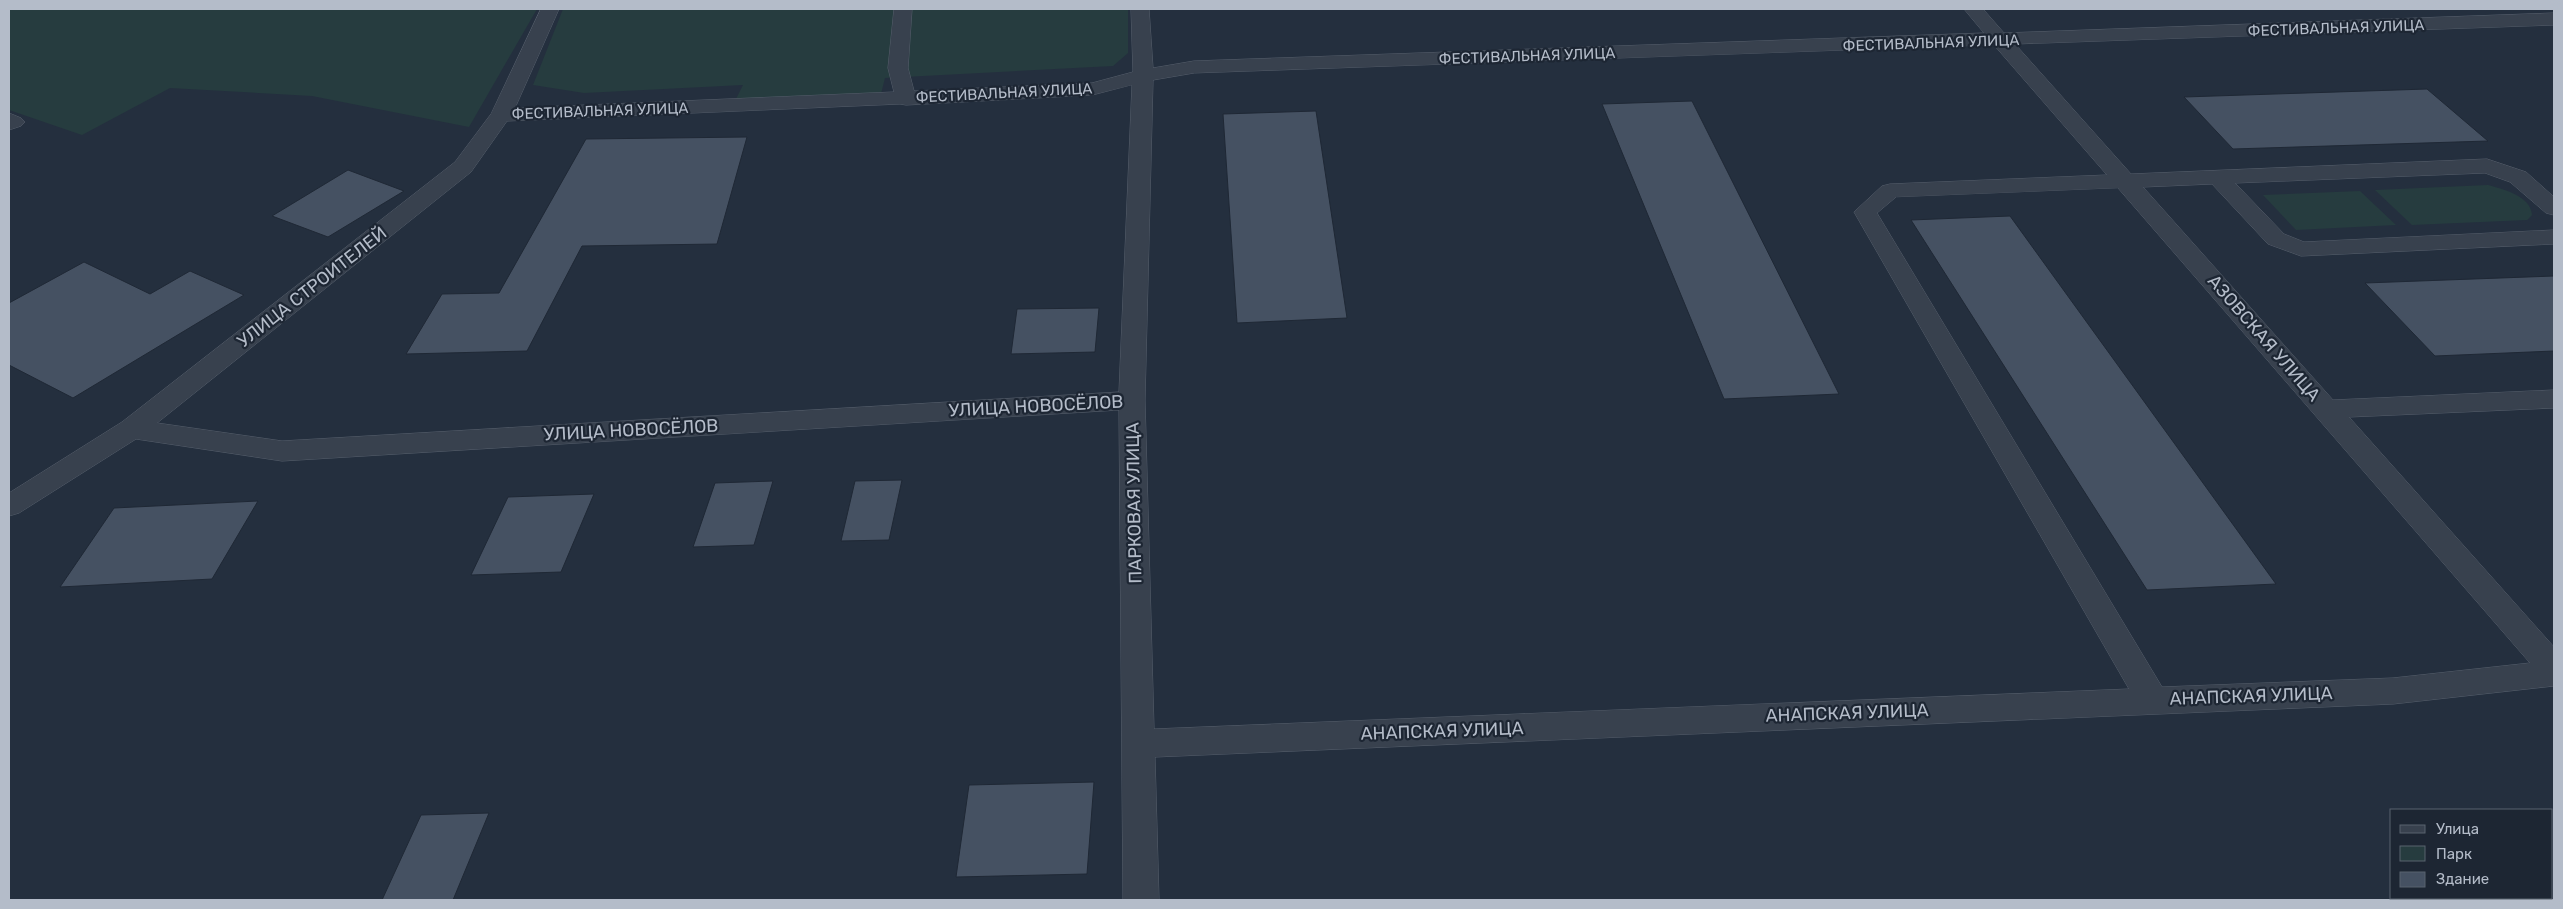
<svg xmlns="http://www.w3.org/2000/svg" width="2563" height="909" viewBox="0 0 2563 909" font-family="Rubik,sans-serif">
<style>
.green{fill:#263c3f}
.building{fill:#455162;stroke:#1f2835}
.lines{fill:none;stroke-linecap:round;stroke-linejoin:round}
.minor-casing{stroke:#565f6c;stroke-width:1}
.minor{fill:#38414e;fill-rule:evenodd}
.labels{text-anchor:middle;stroke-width:4.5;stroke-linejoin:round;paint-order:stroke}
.far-street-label{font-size:15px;fill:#b4bcc9;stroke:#1d2633}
.street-label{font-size:18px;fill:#b4bcc9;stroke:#1d2633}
</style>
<rect width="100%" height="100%" fill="#242f3e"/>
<!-- green -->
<g class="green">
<path d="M9,9h528l-68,118 -157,-31 -142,-8 -88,47 -73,-25z"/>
<path d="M563,9h565v44l-15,13 -228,12 -4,16 -146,7 8,-16 -159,8 -51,-8z"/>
<path d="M2488,185c15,4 43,11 44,30l-5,5 -115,5 -37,-35z"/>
<path d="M2360,191l36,34 -100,5 -33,-35z"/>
</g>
<!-- building -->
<g class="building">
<path d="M2427,89l61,52 -255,8 -49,-52z"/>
<path d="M1692,101l147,293 -115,5 -122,-295z"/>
<path d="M1316,111l31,207 -110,5 -14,-209z"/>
<path d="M747,137l-30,107 -135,2 -55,105 -121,3 36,-60 57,-1 87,-154z"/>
<path d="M348,170l56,21 -76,46 -56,-21z"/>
<path d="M2010,216l266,368 -129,6 -236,-370z"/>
<path d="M84,262l66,32 40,-23 54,24 -171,103 -64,-33v-62z"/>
<path d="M2554,276v75l-119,5 -70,-73z"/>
<path d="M1099,308l-4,44 -84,2 6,-45z"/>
<path d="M902,480l-13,60 -48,1 14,-60z"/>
<path d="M773,481l-19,64 -61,2 22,-64z"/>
<path d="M594,494l-33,78 -90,3 37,-78z"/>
<path d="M258,501l-46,78 -152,8 54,-79z"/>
<path d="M1094,782l-7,92 -131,3 13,-92z"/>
<path d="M489,813l-36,87h-71l39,-85z"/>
</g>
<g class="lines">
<defs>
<g id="minor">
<path d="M541,9h18l-44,99 379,-16 -6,-24 6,-59h18l-4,59 6,23 178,-8 41,-11 -2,-63h18l4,59 41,-7 790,-28 -20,-24h19l21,24 550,-20v12l-539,19 116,130 356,-15 39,13 28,25v18l-8,-2 -36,-31 -25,-9 -250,10 49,51 20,8 250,-12v14l-253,12 -33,-12 -56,-60 -69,3 190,213 221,-10v18l-205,9 205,230v39l-161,18 -1238,53 4,143h-36l-4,-490 -837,51 -146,-22 -117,74 -10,3v-23l113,-71 333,-260 36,-48zM1994,45l113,130 -217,9 -8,2 -28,26 275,477 -975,40 -9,-329 8,-320 41,-7zM1132,85l-13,307 -837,49 -125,-18 314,-251 36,-51 393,-17 6,1 186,-10zM2118,188l412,475 -137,15 -231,9 -285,-474 19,-16z"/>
<path d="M9,113l12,5 4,4 -4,4 -12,4z"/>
</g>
</defs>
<!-- minor casing -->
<use href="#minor" class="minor-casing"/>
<!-- minor -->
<use href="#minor" class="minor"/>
</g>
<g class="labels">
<!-- far-street labels -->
<g class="far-street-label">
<text transform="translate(2336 28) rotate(-2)" y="5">ФЕСТИВАЛЬНАЯ УЛИЦА</text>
<text transform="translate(1931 43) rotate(-2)" y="5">ФЕСТИВАЛЬНАЯ УЛИЦА</text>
<text transform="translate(1527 56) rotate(-2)" y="5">ФЕСТИВАЛЬНАЯ УЛИЦА</text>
<text transform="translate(1004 93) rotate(-3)" y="5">ФЕСТИВАЛЬНАЯ УЛИЦА</text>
<text transform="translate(600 111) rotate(-2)" y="5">ФЕСТИВАЛЬНАЯ УЛИЦА</text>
</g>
<!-- street labels -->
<g class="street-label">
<text transform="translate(312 287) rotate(-38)" y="6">УЛИЦА СТРОИТЕЛЕЙ</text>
<text transform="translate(2264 338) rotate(49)" y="6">АЗОВСКАЯ УЛИЦА</text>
<text transform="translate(1036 406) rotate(-3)" y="6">УЛИЦА НОВОСЁЛОВ</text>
<text transform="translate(631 430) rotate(-3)" y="6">УЛИЦА НОВОСЁЛОВ</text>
<text transform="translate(1134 503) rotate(-91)" y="6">ПАРКОВАЯ УЛИЦА</text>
<text transform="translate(2251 696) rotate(-2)" y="6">АНАПСКАЯ УЛИЦА</text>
<text transform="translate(1847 713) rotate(-2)" y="6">АНАПСКАЯ УЛИЦА</text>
<text transform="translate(1442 731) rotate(-2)" y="6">АНАПСКАЯ УЛИЦА</text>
</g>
</g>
<!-- border -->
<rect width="2563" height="909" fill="none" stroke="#b4bcc9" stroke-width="20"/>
<!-- legend -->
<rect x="2390" y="809" width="162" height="90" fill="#1d2633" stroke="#59626f"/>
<rect x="2400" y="825" width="25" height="8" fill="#38414e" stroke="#59626f"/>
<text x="2436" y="834" font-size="15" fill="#b4bcc9">Улица</text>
<rect x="2400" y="846" width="25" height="15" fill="#263c3f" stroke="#59626f"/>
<text x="2436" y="859" font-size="15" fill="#b4bcc9">Парк</text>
<rect x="2400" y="872" width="25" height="15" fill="#455162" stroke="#59626f"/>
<text x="2436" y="884" font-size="15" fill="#b4bcc9">Здание</text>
</svg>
